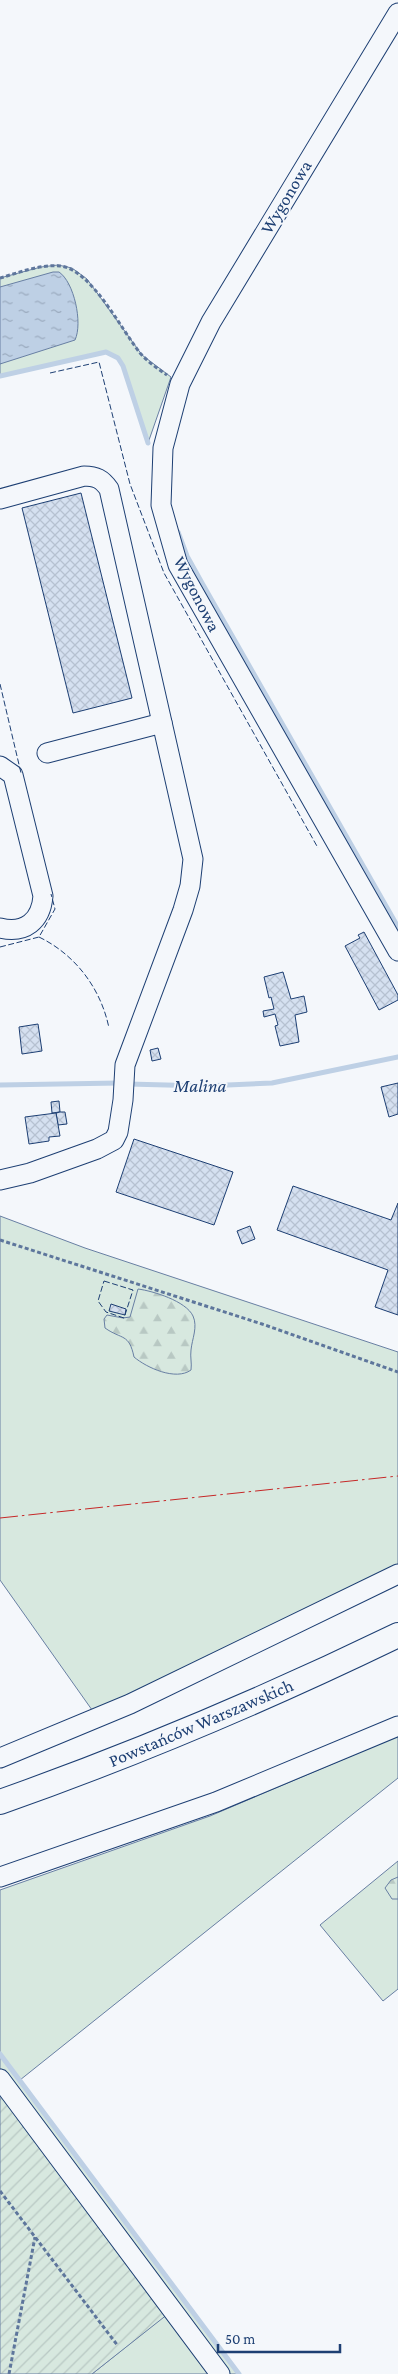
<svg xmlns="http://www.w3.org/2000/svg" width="398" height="2374" viewBox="0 0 398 2374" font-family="'Crimson Pro',serif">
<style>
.grass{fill:#d7e8df;stroke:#687fa3}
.forest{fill:url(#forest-firs);stroke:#687fa3}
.garden{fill:url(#garden-furrows);stroke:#687fa3}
.water{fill:url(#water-ripples);stroke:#687fa3}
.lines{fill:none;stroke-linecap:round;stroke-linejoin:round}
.stream{stroke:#bed0e5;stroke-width:5}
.building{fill:url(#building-cross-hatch);stroke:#1d3f73}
.minor-casing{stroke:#1d3f73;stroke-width:21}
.major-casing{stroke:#1d3f73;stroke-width:26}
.path{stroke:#5e769c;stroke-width:3;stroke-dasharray:4 2.5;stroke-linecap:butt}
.minor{stroke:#f4f7fb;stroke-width:19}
.major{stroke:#f4f7fb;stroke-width:24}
.fence{stroke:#1d3f73;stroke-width:1;stroke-dasharray:6 2.5;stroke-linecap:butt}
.power{stroke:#c62828;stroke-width:1;stroke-dasharray:18 4 2.5 4;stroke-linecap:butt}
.labels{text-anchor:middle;stroke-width:4;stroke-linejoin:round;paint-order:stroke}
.street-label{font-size:18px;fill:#1d3f73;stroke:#f4f7fb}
.water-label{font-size:19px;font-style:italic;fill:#1d3f73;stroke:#f4f7fb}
</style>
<defs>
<pattern id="forest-firs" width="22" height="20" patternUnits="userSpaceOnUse" patternTransform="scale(1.25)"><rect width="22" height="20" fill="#d7e8df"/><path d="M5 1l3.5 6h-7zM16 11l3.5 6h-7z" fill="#b8c8c3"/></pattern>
<pattern id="garden-furrows" width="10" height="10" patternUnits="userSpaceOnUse" patternTransform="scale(1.25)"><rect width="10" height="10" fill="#d7e8df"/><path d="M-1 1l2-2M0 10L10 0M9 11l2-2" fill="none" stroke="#b8c8c3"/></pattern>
<pattern id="water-ripples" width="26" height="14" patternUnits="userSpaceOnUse" patternTransform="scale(1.25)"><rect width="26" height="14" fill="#bed0e5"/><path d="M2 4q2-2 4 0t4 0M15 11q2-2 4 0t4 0" fill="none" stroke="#9aaabe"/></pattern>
<pattern id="building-cross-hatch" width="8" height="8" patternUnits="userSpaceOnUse" patternTransform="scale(1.25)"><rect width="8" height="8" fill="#d5e0f0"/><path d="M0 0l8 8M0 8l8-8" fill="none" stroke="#b6c1d1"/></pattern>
</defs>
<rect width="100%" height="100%" fill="#f4f7fb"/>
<!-- grass -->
<g class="grass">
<path d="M58,265l14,3 15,11 55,76 29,22 -23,66 -25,-77 -5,-8 -12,-6 -106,24v-98l41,-11z"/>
<path d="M0,1216l85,32 313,104v222l-301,143 -97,-137z"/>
<path d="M398,1736v42l-378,302 219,294h-147l80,-64 -172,-230v-190l210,-74z"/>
<path d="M398,1861v128l-15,12 -63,-76z"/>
</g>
<!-- forest -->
<g class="forest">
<path d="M138,1289c15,2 48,12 55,27 5,11 -1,23 -2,34 -1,7 1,13 0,20 -15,11 -44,-2 -57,-13 -5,-24 -12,-17 -29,-29l-1,-9 3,-4 16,3 7,-1z"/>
<path d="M398,1877v22h-6l-7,-11 6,-8z"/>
</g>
<!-- garden -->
<path class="garden" d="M0,2080l173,230 -81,64h-92z"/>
<!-- water -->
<path class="water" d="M53,272h6c15,10 24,51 16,68l-75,24v-77z"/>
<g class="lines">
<!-- stream -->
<g class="stream">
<path d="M0,376l106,-24 12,6 5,8 25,77"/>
<path d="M178,532l9,24 15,27 196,344"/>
<path d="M128,1084l77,2 67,-3 126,-26"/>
<path d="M0,1085l119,-2"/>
<path d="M0,2054l239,320"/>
</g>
</g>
<!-- building -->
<g class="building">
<path d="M81,493l51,205 -59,15 -51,-205z"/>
<path d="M364,932l34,63v5l-19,10 -34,-64 15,-8 -2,-3z"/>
<path d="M283,972l8,27 13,-3 3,16 -12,3 4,27 -19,4 -5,-20 3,-1 -3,-11 -11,3 -1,-6 11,-2 -3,-12 -2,1 -5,-21z"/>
<path d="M38,1024l4,27 -20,3 -3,-27z"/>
<path d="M158,1048l3,11 -9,2 -2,-11z"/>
<path d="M398,1083v31l-9,3 -8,-30z"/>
<path d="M59,1101l1,11 -8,1 -1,-11z"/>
<path d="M60,1112h5l2,12 -9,1 -2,-12z"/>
<path d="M56,1113l4,23 -11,1v4l-20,3 -4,-27z"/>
<path d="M134,1139l99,33 -19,53 -98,-33z"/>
<path d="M293,1186l98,34 7,-17v112l-23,-8 13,-37 -111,-40z"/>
<path d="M250,1226l5,13 -13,5 -5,-13z"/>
<path d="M111,1304l15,5 -1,6 -16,-4z"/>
</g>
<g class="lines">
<defs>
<g id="minor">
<path d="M398,13l-187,309 -31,62 -17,64 -2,57 17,60 220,386"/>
<path d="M0,499l84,-23c12,0 18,3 25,13l84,370 -3,27 -7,24 -58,155 -2,35 -5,32 -4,8 -17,9 -67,24 -30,7"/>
<path d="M47,753l115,-30"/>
<path d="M0,766l13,9 30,121c-2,25 -18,38 -43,32"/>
<path d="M0,1758l130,-54 268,-130"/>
<path d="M0,1877l216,-75 182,-76"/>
<path d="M0,2079l220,295"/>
</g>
<path id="major" d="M0,1802c136,-48 268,-104 398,-167"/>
</defs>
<!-- minor casing -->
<use href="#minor" class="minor-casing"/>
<!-- major casing -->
<use href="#major" class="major-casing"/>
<!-- path -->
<g class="path">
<path d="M0,278c18,-5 40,-14 60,-12 31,3 61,63 80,87 8,9 18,16 27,22"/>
<path d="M0,1240l262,84 136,48"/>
<path d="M0,2191l118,155"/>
<path d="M9,2374l26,-137"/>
</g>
<!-- minor -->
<use href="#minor" class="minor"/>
<!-- major -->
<use href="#major" class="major"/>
<!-- fence -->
<g class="fence">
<path d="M50,373l49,-11 31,122 34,89 154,275"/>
<path d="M0,684l21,89"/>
<path d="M39,937c37,18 62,52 70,91"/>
<path d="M0,947l39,-10 16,-28 -4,-15"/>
<path d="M104,1281l29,9 -9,28 -18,-6 -8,-11z"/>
</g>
<!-- power -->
<path class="power" d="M0,1518l398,-42"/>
</g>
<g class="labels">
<!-- street labels -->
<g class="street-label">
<text transform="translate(286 197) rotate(-59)" y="6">Wygonowa</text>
<text transform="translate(197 594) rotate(63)" y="6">Wygonowa</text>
<text transform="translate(201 1723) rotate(-23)" y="6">Powstańców Warszawskich</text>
</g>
<!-- water labels -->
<g class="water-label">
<text x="200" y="1092">Malina</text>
</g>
</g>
<!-- scale -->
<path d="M218 2344v8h122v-8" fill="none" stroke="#1d3f73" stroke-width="2.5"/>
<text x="225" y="2344" font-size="15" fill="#1d3f73" stroke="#f4f7fb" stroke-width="4" paint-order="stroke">50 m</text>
</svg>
